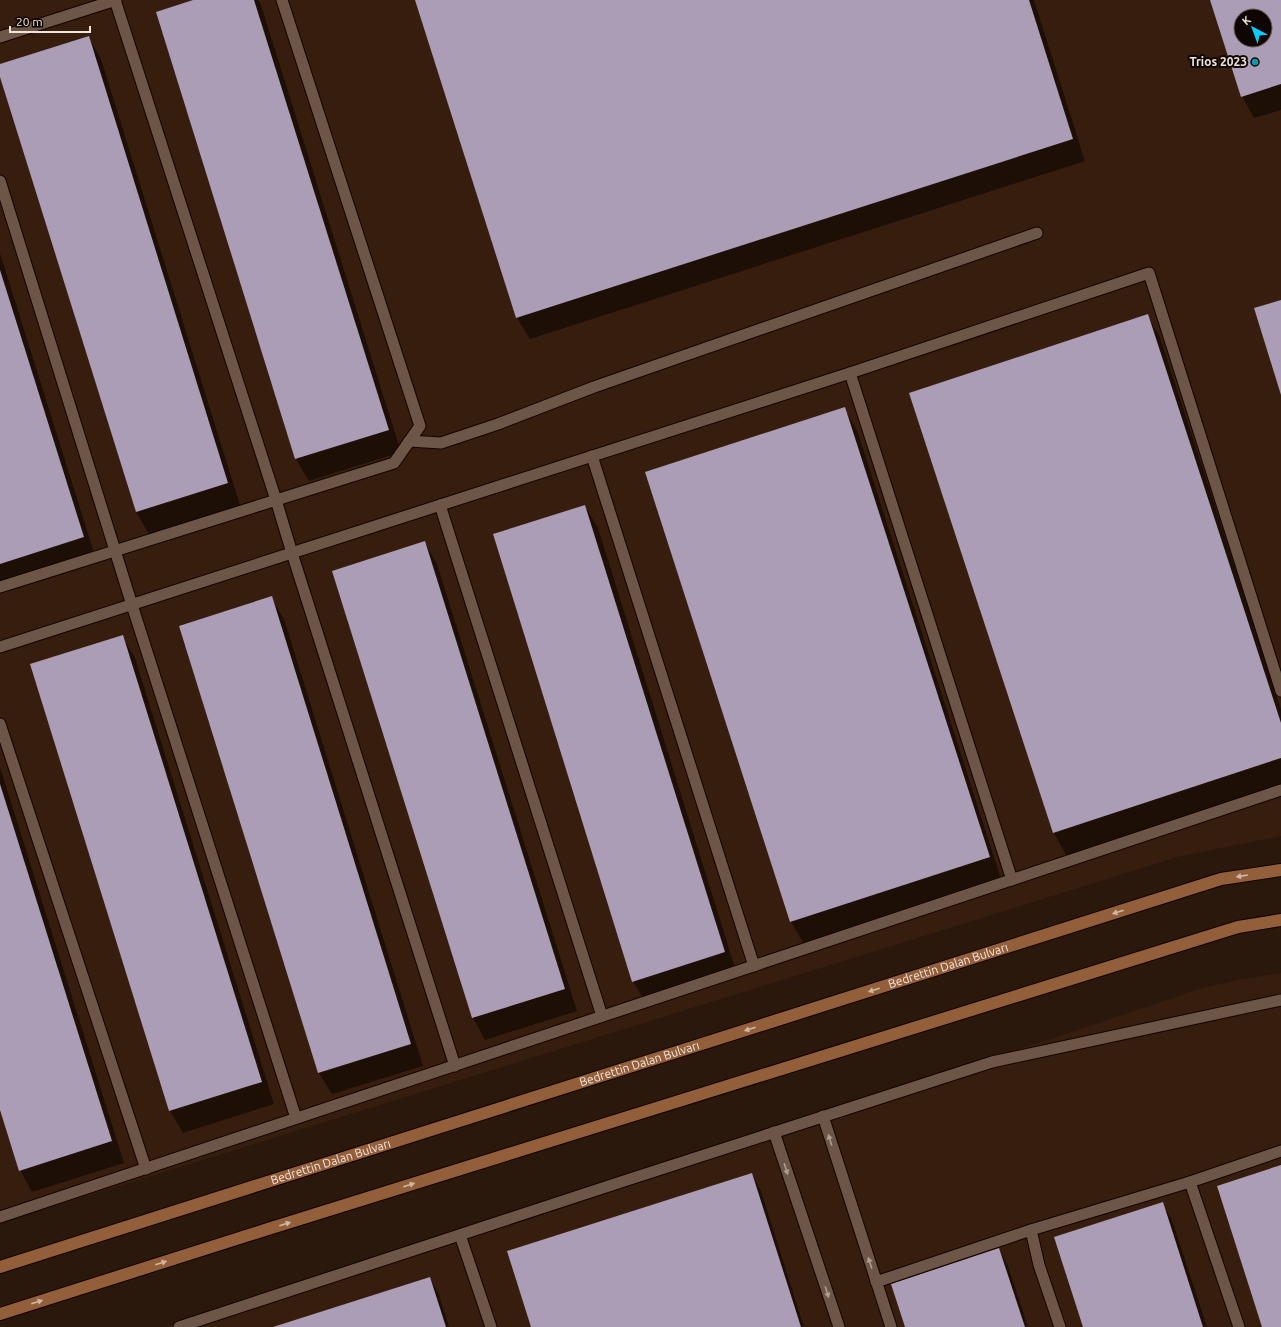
<svg xmlns="http://www.w3.org/2000/svg" width="1281" height="1327" viewBox="0 0 1281 1327" font-family="Ubuntu,sans-serif">
<style>
.built{fill:#371d0d;fill-rule:evenodd}
.shadow{fill:#0007;fill-rule:evenodd}
.building{fill:#ab9db6;fill-rule:evenodd}
.lines{fill:none;stroke-linecap:round;stroke-linejoin:round}
.service-casing{stroke:#130300;stroke-width:13}
.secondary-casing{stroke:#130300;stroke-width:14}
.service{stroke:#6d5548;stroke-width:11}
.secondary{stroke:#935f3a;stroke-width:12}
.oneway{fill:#d1b6a4}
.oneway2{fill:#b09d92}
.culture-dot{fill:#0f9aa8;stroke:#0e0603;stroke-width:1.5}
.labels{text-anchor:middle;stroke-width:4;stroke-linejoin:round;paint-order:stroke}
.poi-label{font-size:12px;font-weight:bold;fill:#f3e5dd;stroke:#0e0603;text-anchor:end}
.street-label{font-size:12px;fill:#f3e5dd;stroke:#0e0603}
</style>
<rect width="100%" height="100%" fill="#2b180c"/>
<!-- built -->
<g class="built">
<path d="M0,0h1281v836l-100,20 -1181,367zM1241,16h24v24h-24z"/>
<path d="M1281,973v354h-1116l150,-50 491,-157 119,-42 123,-38 154,-52 41,-9z"/>
</g>
<!-- shadow -->
<g class="shadow">
<path d="M196,0h62l3,5 140,447 -92,29 -13,-22 -139,-447z"/>
<path d="M416,0h618l51,161 -555,178 -13,-21z"/>
<path d="M1211,0h70v110l-27,8 -12,-22zM1241,16h24v24h-24z"/>
<path d="M88,37l13,22 139,446 -91,29 -13,-22 -136,-438v-9z"/>
<path d="M0,253l96,306 -92,29 -4,-7z"/>
<path d="M1147,315l13,22 121,372v75l-215,71 -12,-22z"/>
<path d="M844,409l13,21 144,449 -197,65 -13,-22 -145,-449z"/>
<path d="M585,506l13,22 139,446 -91,29 -13,-22z"/>
<path d="M425,543l12,21 140,447 -92,29 -12,-22z"/>
<path d="M271,597l13,22 139,447 -91,28 -13,-21z"/>
<path d="M122,636l13,22 139,446 -91,29 -13,-22 -139,-446z"/>
<path d="M0,767l124,396 -92,29 -12,-22 -20,-63z"/>
<path d="M752,1174l9,17 43,136h-272z"/>
<path d="M1162,1203l10,17 35,107h-123z"/>
<path d="M999,1249l9,17 20,61h-122z"/>
<path d="M430,1278l9,17 10,32h-174z"/>
</g>
<!-- building -->
<g class="building">
<path d="M193,0h61l135,430 -94,29 -139,-447z"/>
<path d="M415,0h614l44,139 -557,179z"/>
<path d="M1210,0h71v84l-40,13zM1241,16h24v24h-24z"/>
<path d="M89,36l139,447 -92,29 -136,-435v-13z"/>
<path d="M0,270l84,267 -84,27z"/>
<path d="M1281,300v95l-27,-87z"/>
<path d="M1148,314l133,409v35l-228,75 -144,-440z"/>
<path d="M845,407l145,450 -200,65 -145,-450z"/>
<path d="M585,505l140,447 -93,30 -139,-448z"/>
<path d="M425,541l140,448 -93,29 -140,-447z"/>
<path d="M272,596l139,448 -93,29 -139,-447z"/>
<path d="M123,635l139,447 -93,29 -139,-447z"/>
<path d="M0,784l112,357 -93,30 -19,-61z"/>
<path d="M1281,1165v162h-19l-45,-141z"/>
<path d="M752,1173l49,154h-270l-24,-76z"/>
<path d="M1163,1202l40,125h-120l-29,-90z"/>
<path d="M999,1248l26,79h-120l-14,-43z"/>
<path d="M430,1277l16,50h-173z"/>
</g>
<g class="lines">
<defs>
<g id="service">
<path d="M115,0l161,500 16,53 163,513"/>
<path d="M0,37l116,-37"/>
<path d="M0,181l132,424 164,513"/>
<path d="M850,373l162,507"/>
<path d="M409,441l32,2 57,-19 96,-37 443,-154"/>
<path d="M592,456l162,510"/>
<path d="M440,505l162,511"/>
<path d="M0,587l394,-124 26,-37 -138,-426"/>
<path d="M0,647l850,-274 299,-100 132,418"/>
<path d="M0,724l146,445"/>
<path d="M823,1116l68,211"/>
<path d="M774,1132l65,195"/>
<path d="M1190,1182l49,145"/>
<path d="M0,1217l1281,-427"/>
<path d="M460,1235l31,92"/>
<path d="M876,1282l155,-52"/>
<path d="M179,1327l445,-146 368,-119 289,-62"/>
<path d="M1060,1327l-21,-62 -8,-35 159,-48 91,-31"/>
</g>
<g id="secondary">
<path id="s1" d="M0,1267l1221,-388 60,-9"/>
<path d="M0,1314l268,-85 970,-302 43,-7"/>
</g>
</defs>
<!-- service casing -->
<use href="#service" class="service-casing"/>
<!-- secondary casing -->
<use href="#secondary" class="secondary-casing"/>
<!-- service -->
<use href="#service" class="service"/>
<!-- secondary -->
<use href="#secondary" class="secondary"/>
</g>
<!-- one-way arrows -->
<defs><path id="oneway-solid" d="M-6-.8H1V-3.2L6.5 0L1 3.2V.8H-6Z"/></defs>
<g class="oneway">
<use href="#oneway-solid" transform="translate(1242 876) rotate(171)"/>
<use href="#oneway-solid" transform="translate(1118 912) rotate(162)"/>
<use href="#oneway-solid" transform="translate(874 990) rotate(162)"/>
<use href="#oneway-solid" transform="translate(750 1029) rotate(162)"/>
<use href="#oneway-solid" transform="translate(409 1185) rotate(-17)"/>
<use href="#oneway-solid" transform="translate(285 1224) rotate(-17)"/>
<use href="#oneway-solid" transform="translate(161 1263) rotate(-18)"/>
<use href="#oneway-solid" transform="translate(37 1302) rotate(-18)"/>
</g>
<g class="oneway2">
<use href="#oneway-solid" transform="translate(830 1140) rotate(-108)"/>
<use href="#oneway-solid" transform="translate(786 1169) rotate(72)"/>
<use href="#oneway-solid" transform="translate(870 1263) rotate(-108)"/>
<use href="#oneway-solid" transform="translate(827 1292) rotate(72)"/>
</g>
<!-- markers -->
<circle class="culture-dot" cx="1255" cy="62" r="4"/>
<g class="labels">
<!-- poi labels -->
<g class="poi-label">
<text x="1247" y="66">Trios 2023</text>
</g>
<!-- street labels -->
<g class="street-label">
<text dy="4" stroke="none"><textPath href="#s1" startOffset="995">Bedrettin Dalan Bulvarı</textPath></text>
<text dy="4" stroke="none"><textPath href="#s1" startOffset="671">Bedrettin Dalan Bulvarı</textPath></text>
<text dy="4" stroke="none"><textPath href="#s1" startOffset="347">Bedrettin Dalan Bulvarı</textPath></text>
</g>
</g>
<!-- north arrow -->
<g transform="translate(1253 28) rotate(319)"><circle r="19" fill="#0e0603" stroke="#6a5f5a"/>
<path d="M0-3L7 15L0 10L-7 15Z" fill="#0ecafa"/>
<text y="-6" font-size="11" font-weight="bold" text-anchor="middle" fill="#f3e5dd">K</text>
</g>
<!-- scale -->
<path d="M10 26v6h80v-6" fill="none" stroke="#f3e5dd" stroke-width="2"/>
<text x="16" y="26" font-size="12" fill="#f3e5dd" stroke="#0e0603" stroke-width="3" paint-order="stroke">20 m</text>
</svg>
